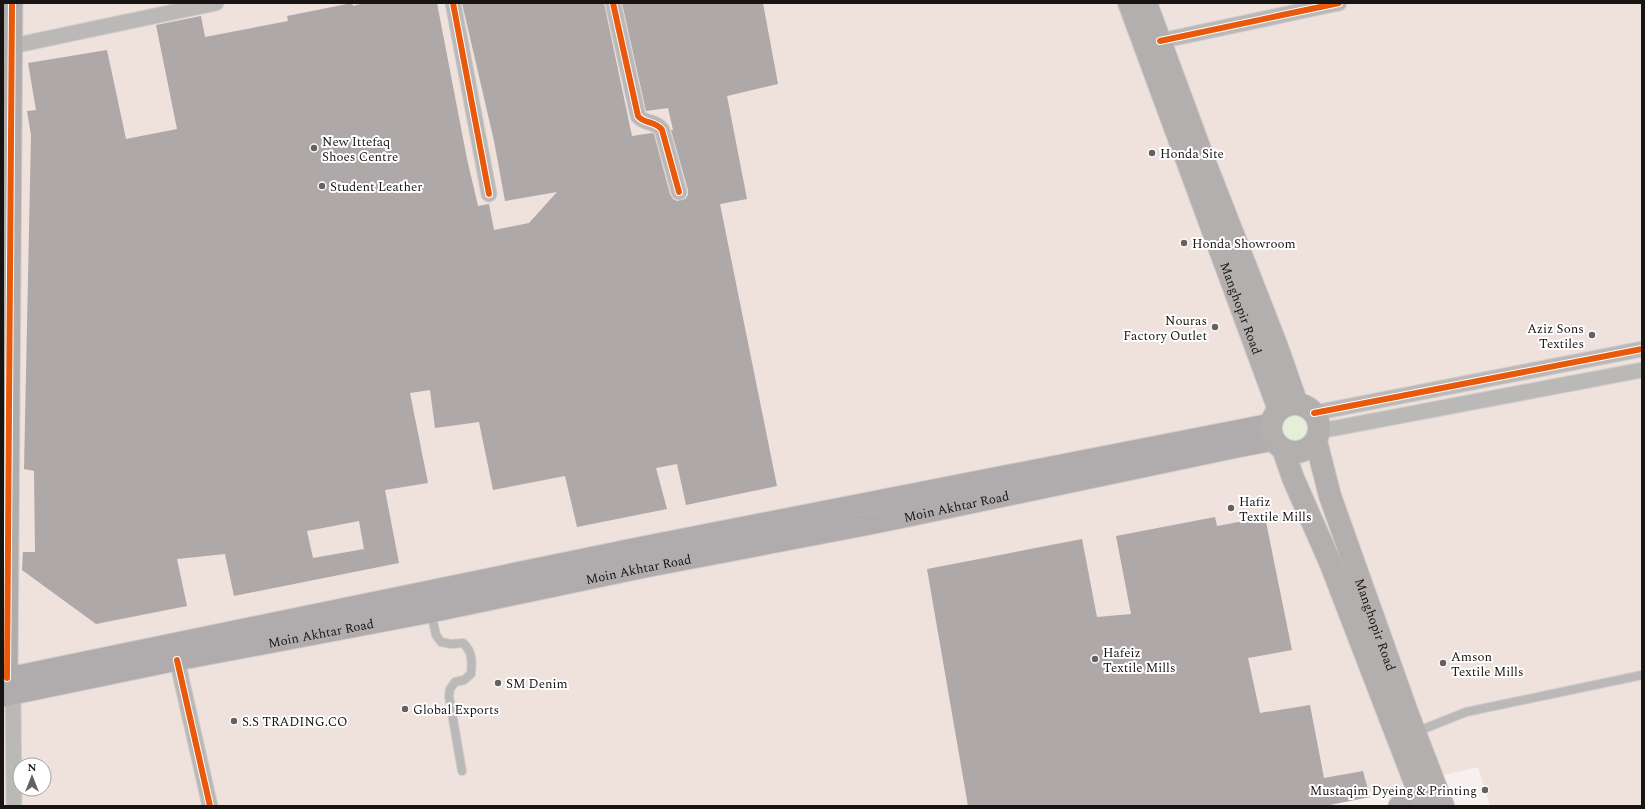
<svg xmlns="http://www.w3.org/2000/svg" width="1645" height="809" viewBox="0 0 1645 809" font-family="Spectral,serif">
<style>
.built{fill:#efe1dc;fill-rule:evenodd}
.green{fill:#e5eed9}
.building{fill:#aea8a8;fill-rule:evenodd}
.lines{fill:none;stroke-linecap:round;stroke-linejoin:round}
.lane-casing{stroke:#d2cecc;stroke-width:10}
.street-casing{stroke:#d2cecc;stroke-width:17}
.secondary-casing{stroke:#d2cecc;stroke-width:23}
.primary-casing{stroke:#d2cecc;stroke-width:24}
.lane{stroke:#bbb8b8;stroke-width:8}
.street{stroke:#bbb8b8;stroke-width:15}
.secondary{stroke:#b0acad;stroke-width:21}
.primary{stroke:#b4afaf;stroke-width:22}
.cycleway-casing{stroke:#fff;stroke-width:8}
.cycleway{stroke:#e8590c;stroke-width:6}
.poi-dot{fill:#666160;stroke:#fff;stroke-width:1.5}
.labels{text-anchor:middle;stroke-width:4;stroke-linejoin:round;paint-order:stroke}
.poi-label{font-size:13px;fill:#181413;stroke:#fff;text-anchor:start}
.street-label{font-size:13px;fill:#181413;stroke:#fff}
</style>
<rect width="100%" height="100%" fill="#f7f0ee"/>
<!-- built -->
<path class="built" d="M3,3h1639v803h-152l-12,-39 -168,39h-1307zM20,765h24v24h-24z"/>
<!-- green -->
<path class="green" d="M1292,412c29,2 26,37 -2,34l-12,-13c2,-13 2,-16 14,-21z"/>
<!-- building -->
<g class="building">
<path d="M352,3l1,3 11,-3h73l30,156 11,47 11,-2 5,26 35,-7 28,-31 -52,9 -11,-60 -32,-138h142l28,133 20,-3 2,1 16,60 3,5 4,2 8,-2 3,-4v-5l-17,-60h2l-5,-22 -22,3 -24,-108h141l15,81 -51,12 20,103 -27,5 57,282 -91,19 -9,-41 -21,4 11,41 -90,18 -12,-51 -72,14 -14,-68 -44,6 -5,-38 -20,3 18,90 -43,7 14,73 -165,33 -9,-42 -48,5 10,47 -91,18 -74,-54 1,-18h12l-1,-81 -10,-2 7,-334 -4,-24 9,-1 -8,-47 79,-13 19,89 51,-10 -21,-104 45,-9 4,21 83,-16 -1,-5zM359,521l5,28 -51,9 -6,-27z"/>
<path d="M1215,517l2,9 48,-9 27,133 -44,8 12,55 50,-8 14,73 39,-7 7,26 -45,9h-357l-41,-237 155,-30 15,78 34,-3 -15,-78z"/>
</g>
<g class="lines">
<defs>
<g id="lane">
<path d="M431,613l5,22 5,7 10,2 12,-1c10,9 9,19 8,31l-7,6 -9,2 -5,7 -1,7 13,75"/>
<path d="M1416,732l50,-20 176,-37"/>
</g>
<g id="street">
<path d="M453,3l36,191"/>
<path d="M613,3l25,113c6,8 18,5 24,14l17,62"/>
<path d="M1160,41l179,-38"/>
<path d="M3,48l213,-45"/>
<path d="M1314,413l328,-64"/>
<path d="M1320,431l322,-61"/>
<path d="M177,660l33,146"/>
<path d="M13,694l1,112"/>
</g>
<g id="secondary">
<path d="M7,678l5,-675"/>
<path d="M3,679l635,-131 633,-124"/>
<path id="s1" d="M3,696l174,-36 254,-48 214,-45 235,-45 357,-75 37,-7"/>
<path d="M1399,806l23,-5"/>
</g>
<g id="primary">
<path id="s2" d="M1129,3l150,407"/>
<path d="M1146,3l58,157 72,184 21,60"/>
<circle cx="1295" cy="428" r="24"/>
<path id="s3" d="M1316,441l14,55 77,216 36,94"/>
<path d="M1283,449l10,29 37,84 94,244"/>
</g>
</defs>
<!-- lane casing -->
<use href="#lane" class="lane-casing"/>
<!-- street casing -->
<use href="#street" class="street-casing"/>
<!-- secondary casing -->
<use href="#secondary" class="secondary-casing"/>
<!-- primary casing -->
<use href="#primary" class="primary-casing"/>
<!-- lane -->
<use href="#lane" class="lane"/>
<!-- street -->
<use href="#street" class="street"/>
<!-- secondary -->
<use href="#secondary" class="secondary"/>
<!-- primary -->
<use href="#primary" class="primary"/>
<defs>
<g id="cycleway">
<path d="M453,3l36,191"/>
<path d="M613,3l25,113c6,8 18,5 24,14l17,62"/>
<path d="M1160,41l179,-38"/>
<path d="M1314,413l328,-64"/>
<path d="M177,660l33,146"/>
<path d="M7,678l5,-675"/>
</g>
</defs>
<!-- cycleway casing -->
<use href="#cycleway" class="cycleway-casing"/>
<!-- cycleway -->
<use href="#cycleway" class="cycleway"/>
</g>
<!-- markers -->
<g class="poi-dot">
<circle cx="314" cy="148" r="4"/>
<circle cx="1152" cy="153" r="4"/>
<circle cx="322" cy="186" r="4"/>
<circle cx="1184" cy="243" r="4"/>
<circle cx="1215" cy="327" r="4"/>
<circle cx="1592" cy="335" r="4"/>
<circle cx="1231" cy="508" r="4"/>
<circle cx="1095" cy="659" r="4"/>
<circle cx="1443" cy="663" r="4"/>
<circle cx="498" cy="683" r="4"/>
<circle cx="405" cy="709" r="4"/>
<circle cx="234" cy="721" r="4"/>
<circle cx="1485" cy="790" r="4"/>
</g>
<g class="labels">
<!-- poi labels -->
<g class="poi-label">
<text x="322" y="146">New Ittefaq<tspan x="322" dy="15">Shoes Centre</tspan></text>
<text x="1160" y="158">Honda Site</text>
<text x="330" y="191">Student Leather</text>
<text x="1192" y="248">Honda Showroom</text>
<text x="1207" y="325" text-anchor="end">Nouras<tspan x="1207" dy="15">Factory Outlet</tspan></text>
<text x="1584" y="333" text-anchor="end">Aziz Sons<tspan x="1584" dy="15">Textiles</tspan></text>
<text x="1239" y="506">Hafiz<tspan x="1239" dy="15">Textile Mills</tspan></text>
<text x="1103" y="657">Hafeiz<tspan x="1103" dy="15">Textile Mills</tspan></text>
<text x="1451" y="661">Amson<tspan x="1451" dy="15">Textile Mills</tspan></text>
<text x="506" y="688">SM Denim</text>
<text x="413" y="714">Global Exports</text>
<text x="242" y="726">S.S TRADING.CO</text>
<text x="1477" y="795" text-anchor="end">Mustaqim Dyeing &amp; Printing</text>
</g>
<!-- street labels -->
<g class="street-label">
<text dy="5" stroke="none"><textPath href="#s2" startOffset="325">Manghopir Road</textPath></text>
<text dy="5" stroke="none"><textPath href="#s1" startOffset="972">Moin Akhtar Road</textPath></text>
<text dy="5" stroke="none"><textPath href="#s1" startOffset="648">Moin Akhtar Road</textPath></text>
<text dy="5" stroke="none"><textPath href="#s3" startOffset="193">Manghopir Road</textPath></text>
<text dy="5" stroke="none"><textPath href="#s1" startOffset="324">Moin Akhtar Road</textPath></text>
</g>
</g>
<!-- border -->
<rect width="1645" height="809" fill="none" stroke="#181413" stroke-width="8"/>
<!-- north arrow -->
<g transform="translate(32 777)"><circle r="19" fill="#ffffff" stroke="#a3a1a1"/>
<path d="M0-3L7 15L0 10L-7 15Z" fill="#666160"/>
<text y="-6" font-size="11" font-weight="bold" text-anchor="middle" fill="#181413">N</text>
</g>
</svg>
